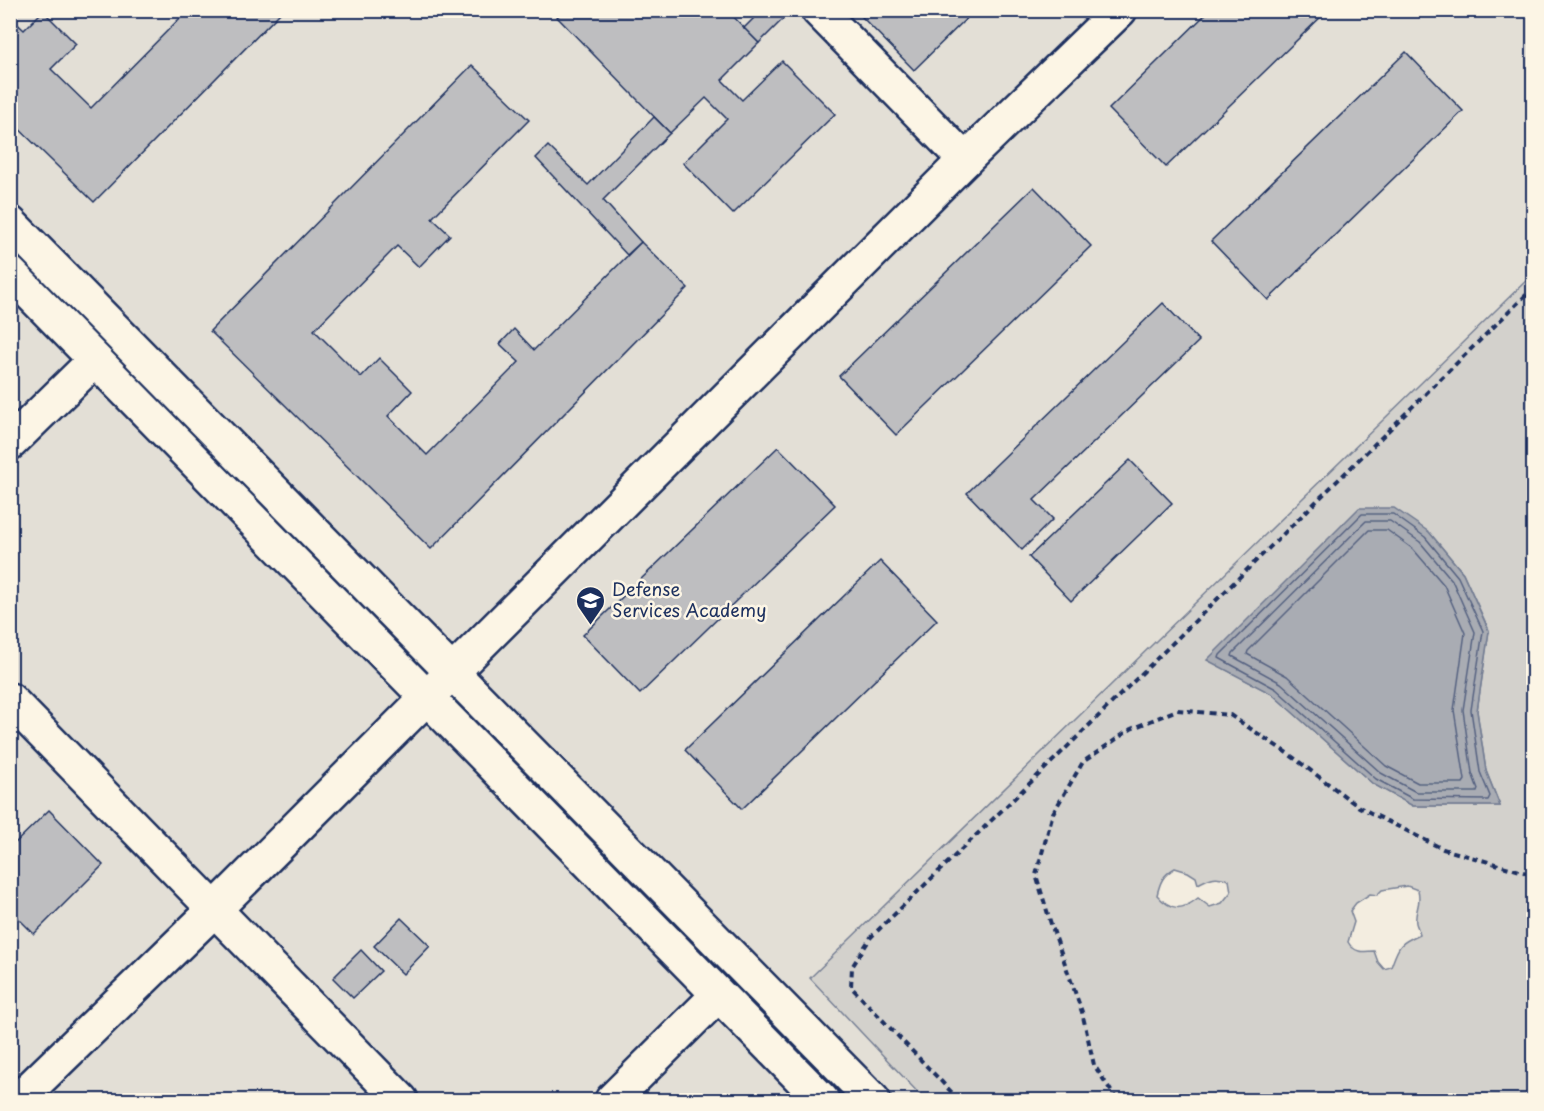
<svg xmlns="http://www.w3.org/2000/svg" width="1544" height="1111" viewBox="0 0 1544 1111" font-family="'Playpen Sans',sans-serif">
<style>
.built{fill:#e3dfd6}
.green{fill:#d3d1cc;stroke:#778095;stroke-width:1.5;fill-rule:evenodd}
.water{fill:#a9acb3;stroke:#707a91;stroke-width:1.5}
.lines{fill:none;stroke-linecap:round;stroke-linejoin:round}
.shore{stroke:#546180;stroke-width:1.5}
.building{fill:#bebec0;stroke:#1b2f5e;stroke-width:1.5}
.street-casing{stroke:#1b2f5e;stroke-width:38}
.path{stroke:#1b2f5e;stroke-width:4;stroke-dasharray:6 4.5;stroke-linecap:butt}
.street{stroke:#fcf5e5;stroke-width:33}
.labels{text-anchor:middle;stroke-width:5;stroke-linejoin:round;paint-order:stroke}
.poi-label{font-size:18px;fill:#1b2f5e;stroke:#fcf5e5;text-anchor:start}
</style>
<rect width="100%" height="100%" fill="#f3ede0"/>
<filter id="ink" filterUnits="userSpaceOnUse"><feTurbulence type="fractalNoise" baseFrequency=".0167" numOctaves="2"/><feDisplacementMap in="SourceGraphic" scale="12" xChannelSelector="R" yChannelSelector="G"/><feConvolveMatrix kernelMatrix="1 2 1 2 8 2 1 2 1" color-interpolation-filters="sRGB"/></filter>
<g filter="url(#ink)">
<!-- built -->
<path class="built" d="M10,11h1522l2,1 -1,262 -722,704 114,122h-914z"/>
<!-- green -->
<path class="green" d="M1533,274v826h-608l-115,-122zM1429,532l34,41 26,57 -12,81 9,60 14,35h-87l-40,-22 -101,-90 -64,-34zM1175,868l13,4 8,5 2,7c13,-7 18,-9 31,-4l2,12 -9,11 -12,4 -12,-9c-16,13 -27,13 -41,-3 3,-13 6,-20 18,-27zM1407,886l11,4c4,14 -4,21 -2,33 0,1 4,10 4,11 -22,10 -21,11 -29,33l-7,2 -6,-7 -4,-11c-11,1 -20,2 -26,-9l6,-20 -4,-11 6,-8 14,-9 7,1 5,-5z"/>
<!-- water -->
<path class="water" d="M1359,508h35l35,24 34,41 26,58 -12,80 9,60 14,35h-87l-40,-22 -101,-90 -65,-34z"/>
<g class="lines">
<!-- shore -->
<g class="shore">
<path d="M1362,514h31l32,23 33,40 25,54 -12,79 9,62 10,24 -2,4 -75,-1 -37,-20 -100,-90 -57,-31 1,-3z"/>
<path d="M1366,521h24l30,21 32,38 23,52 -12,78 9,63 6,16 -1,3h-61l-35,-19 -100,-90 -49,-27 1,-3z"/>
<path d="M1369,530h18l26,19 31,36 21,48 -11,77 11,70 -2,3h-45l-32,-17 -99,-90 -40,-22 1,-3z"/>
</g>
</g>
<!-- building -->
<g class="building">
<path d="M178,10h105l-189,192 -84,-82v-103l14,13 19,-19 33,33 -25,25 40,39 92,-93z"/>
<path d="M564,10h163l32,33 -37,37 20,20 40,-39 53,53 -102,100 -50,-51 44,-44 -21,-21 -36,35 -113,-116z"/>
<path d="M762,10h30l-33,33 -15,-15z"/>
<path d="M869,10h106l-61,60 -52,-53z"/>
<path d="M1210,10h118l-162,157 -57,-58z"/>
<path d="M1406,52l57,59 -195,189 -57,-59z"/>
<path d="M472,65l57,55 -97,98 18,17 -31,32 -22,-21 -83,84 47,47 18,-19 33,33 -24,25 39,39 92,-93 -19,-18 14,-15 20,21 107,-108 47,46 -257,261 -221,-218z"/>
<path d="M654,117l16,16 -67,67 38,42 -14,13 -91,-97 12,-12 40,39z"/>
<path d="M1034,187l57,59 -195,189 -57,-59z"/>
<path d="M1163,303l36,38 -165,159 19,19 -31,31 -55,-57z"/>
<path d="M778,447l57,58 -195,189 -57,-59z"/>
<path d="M1130,460l42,43 -101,98 -42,-44z"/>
<path d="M880,561l57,59 -195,189 -57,-59z"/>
<path d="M49,810l54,55 -69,69 -24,-24v-62z"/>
<path d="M401,918l29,28 -27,28 -29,-28z"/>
<path d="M361,950l20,21 -28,27 -20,-20z"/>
</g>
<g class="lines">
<defs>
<g id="street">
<path d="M818,10l147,150"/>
<path d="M10,223l863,877"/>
<path d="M10,273l812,827"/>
<path d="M10,443l85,-83"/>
<path d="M10,700l391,400"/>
<path d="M18,1100l197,-191 750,-749 155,-150"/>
<path d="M612,1100l106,-105"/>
</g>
</defs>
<!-- street casing -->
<use href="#street" class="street-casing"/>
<!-- path -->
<g class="path">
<path d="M959,1100l-108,-113 1,-20 19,-30 188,-182 475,-468"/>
<path d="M1117,1100l-23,-35 -12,-53 -31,-88 -15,-49 17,-62 30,-51 48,-33 46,-19 53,5 60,40 69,52 84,42 91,26"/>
</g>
<!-- street -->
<use href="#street" class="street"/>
</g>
</g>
<!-- icons -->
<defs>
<symbol id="university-pin" viewBox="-11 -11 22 30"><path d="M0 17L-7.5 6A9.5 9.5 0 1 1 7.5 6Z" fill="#1b2f5e" stroke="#fcf5e5"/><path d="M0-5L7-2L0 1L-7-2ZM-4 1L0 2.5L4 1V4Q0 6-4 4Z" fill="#fff"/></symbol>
</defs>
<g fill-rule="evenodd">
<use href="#university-pin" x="574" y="584" width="33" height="45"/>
</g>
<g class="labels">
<!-- poi labels -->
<g class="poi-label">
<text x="612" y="596">Defense<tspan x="612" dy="21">Services Academy</tspan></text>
</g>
</g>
<!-- margin -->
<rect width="1544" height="1111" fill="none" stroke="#fcf5e5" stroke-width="36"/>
<rect x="18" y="18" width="1508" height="1075" fill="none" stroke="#1b2f5e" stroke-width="2" filter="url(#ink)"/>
</svg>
